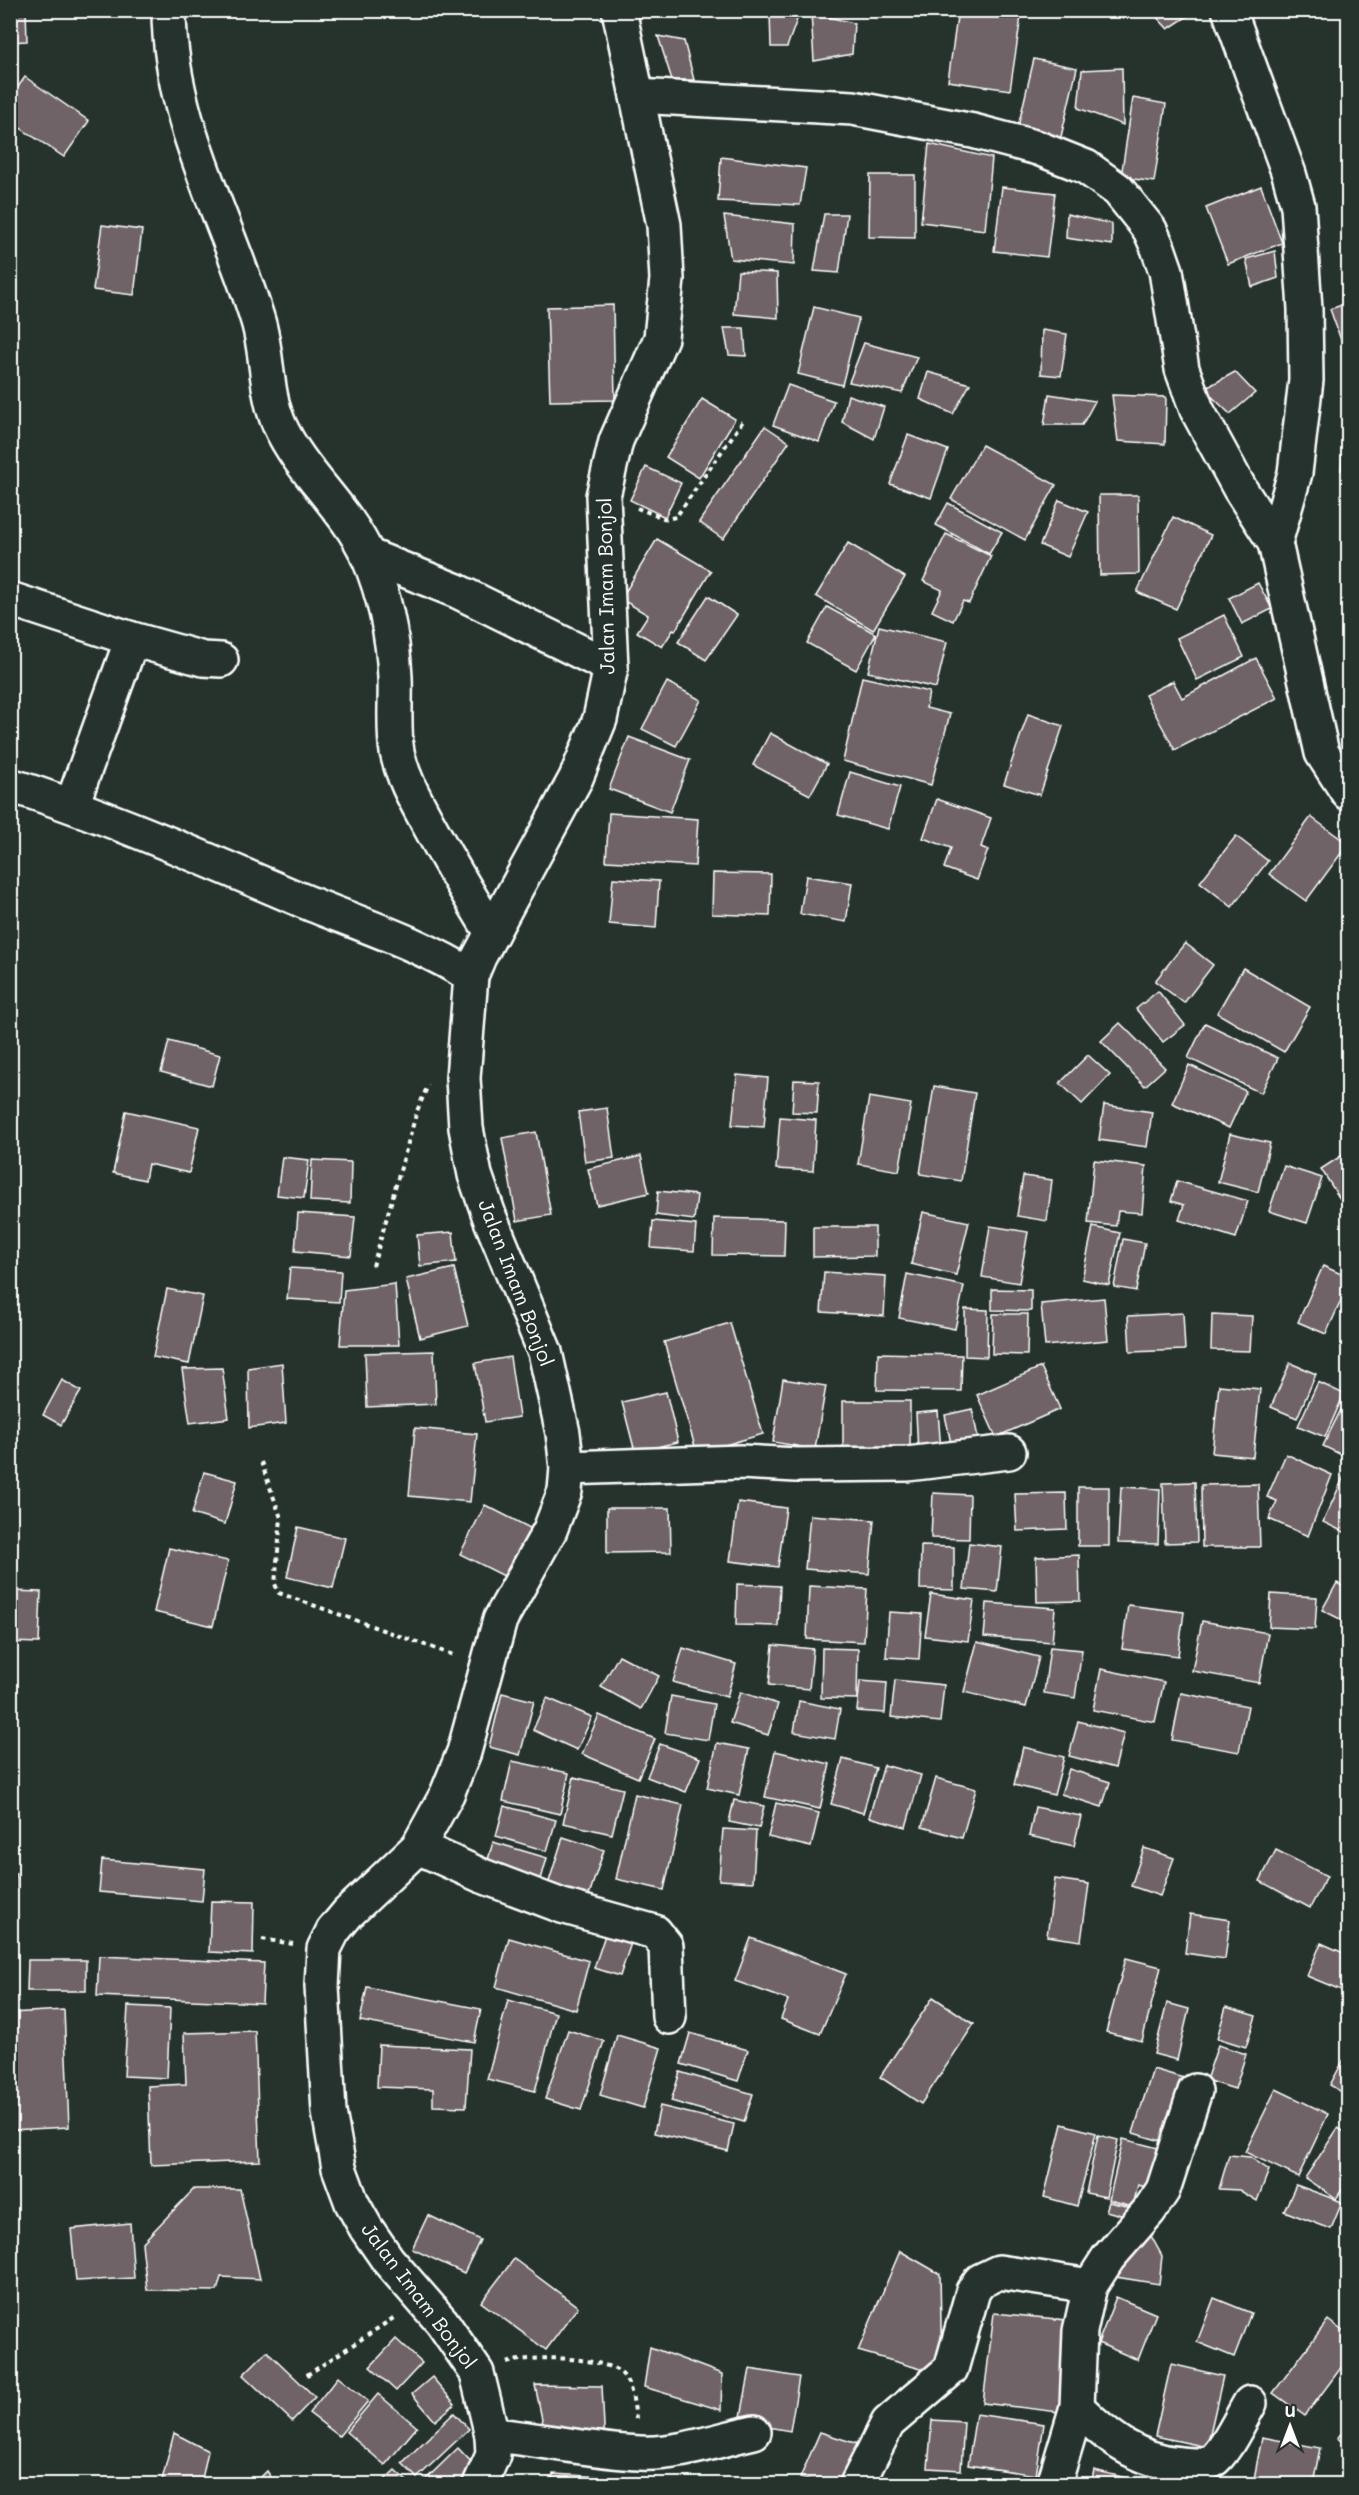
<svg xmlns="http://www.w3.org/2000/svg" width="1359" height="2495" viewBox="0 0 1359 2495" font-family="Mali,sans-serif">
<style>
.building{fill:#706467;stroke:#fff;stroke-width:1.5}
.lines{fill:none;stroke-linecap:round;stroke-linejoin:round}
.minor-casing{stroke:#fff;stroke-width:38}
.major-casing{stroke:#fff;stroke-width:38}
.path{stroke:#fff;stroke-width:4;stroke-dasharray:4.5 4.5;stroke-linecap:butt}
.minor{stroke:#26332d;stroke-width:33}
.major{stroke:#26332d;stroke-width:33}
.labels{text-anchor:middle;stroke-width:5;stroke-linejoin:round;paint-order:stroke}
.street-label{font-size:20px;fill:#fff;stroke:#26332d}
</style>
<rect width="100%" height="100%" fill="#26332d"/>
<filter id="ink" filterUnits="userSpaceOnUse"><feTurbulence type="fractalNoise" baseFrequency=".0167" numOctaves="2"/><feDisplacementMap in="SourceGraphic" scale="12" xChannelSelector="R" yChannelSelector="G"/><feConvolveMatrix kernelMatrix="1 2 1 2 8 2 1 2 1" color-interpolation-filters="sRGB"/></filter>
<g filter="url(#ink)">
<!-- building -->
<g class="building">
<path d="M10,10h16l1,31 -17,1z"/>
<path d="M958,10h64l-12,80 -62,-9z"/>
<path d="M1150,10h47l-29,19z"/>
<path d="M770,12l29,2 -12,33h-16z"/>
<path d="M811,13l43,10 -2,31 -38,7z"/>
<path d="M658,36l26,5 10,39h-22z"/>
<path d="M1034,59l43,9 -17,73 -43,-10z"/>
<path d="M1122,68l1,57 -45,-17 4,-38z"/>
<path d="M25,77l64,44 -25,36 -54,-36v-23z"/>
<path d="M1133,98l33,6 -12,78 -33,-5z"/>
<path d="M929,144l63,14 -7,72 -64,-8z"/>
<path d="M721,157l85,11 -6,37 -82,-4z"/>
<path d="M870,175h45v63l-46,-1z"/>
<path d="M1261,186l21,57 -54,21 -22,-56z"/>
<path d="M1002,187l53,6 -8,64 -53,-6z"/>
<path d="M824,214h23l-8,59 -25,-2z"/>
<path d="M1067,214l45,10v21l-46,-7z"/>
<path d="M724,216l71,8 -1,41 -63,-6z"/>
<path d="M102,225l40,5 -8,65 -41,-5z"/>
<path d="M1275,251l3,27 -26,9 -6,-28z"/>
<path d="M738,271l39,2 1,45 -44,-4z"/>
<path d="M1348,303v57l-18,-51z"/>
<path d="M613,305l2,95 -65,1 -3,-94z"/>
<path d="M814,307l45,11 -17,67 -44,-11z"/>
<path d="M724,328h20l2,28 -17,-1z"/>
<path d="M1042,330l25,4 -6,42 -20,-2z"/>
<path d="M864,343l53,14 -15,36 -53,-11z"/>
<path d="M928,372l42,12 -17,30 -33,-15z"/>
<path d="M1235,372l20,21 -25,21 -26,-25z"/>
<path d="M788,385l46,16 -15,41 -46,-17z"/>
<path d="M1049,394l46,7 -13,24h-38z"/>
<path d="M848,395l36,12 -10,32 -32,-17z"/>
<path d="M1112,395l54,2 -1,47 -47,-3z"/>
<path d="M702,399l33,20 -36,59 -33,-21z"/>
<path d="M765,426l24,16 -66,97 -24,-17z"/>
<path d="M1344,434l4,1v35h-7z"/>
<path d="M908,435l40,15 -17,48 -41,-14z"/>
<path d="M982,445l74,40 -31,55 -74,-41z"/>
<path d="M646,467l35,16 -16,34 -35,-17z"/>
<path d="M1099,495h39l1,79 -39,1z"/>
<path d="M1059,500l29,12 -20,45 -28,-12z"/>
<path d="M948,503l54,29 -13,22 -53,-29z"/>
<path d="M1173,517l38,18 -35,74 -39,-17z"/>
<path d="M946,534l45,22 -22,47 -6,-2 -10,20 -21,-10 10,-21 -19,-9z"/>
<path d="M657,539l54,32 -36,60 -2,-1 -11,17 -25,-15 11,-17 -27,-16z"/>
<path d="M848,543l57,34 -32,53 -57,-34z"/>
<path d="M1258,583l14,26 -30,15 -13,-26z"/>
<path d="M708,596l29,19 -31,45 -28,-18z"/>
<path d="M827,607l49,27 -20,36 -49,-27z"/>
<path d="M1224,615l20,42 -47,23 -20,-42z"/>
<path d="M879,626l68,16 -11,46 -68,-16z"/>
<path d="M1256,658l21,40 -102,52 -30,-55 28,-14 9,17z"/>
<path d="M862,677l67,15 -3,16 24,6 -19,71 -88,-24z"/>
<path d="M667,682l34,18 -25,46 -34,-17z"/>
<path d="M1028,714l35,12 -23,69 -36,-11z"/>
<path d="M770,733l57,31 -17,31 -57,-30z"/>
<path d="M629,737l61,23 -20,52 -61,-23z"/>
<path d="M850,772l50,15 -12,42 -50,-14z"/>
<path d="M937,799l54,19 -10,29 7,3 -11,30 -33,-12 7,-20 -28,-10z"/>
<path d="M609,813l89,6 -3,47 -89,-5z"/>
<path d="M1311,817l37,27 -42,57 -37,-27z"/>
<path d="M1236,836l32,25 -36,46 -32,-25z"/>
<path d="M713,873l58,1 -1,42 -58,-2z"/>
<path d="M806,876l46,7 -6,39 -46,-8z"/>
<path d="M613,878l46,3 -3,47 -47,-4z"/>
<path d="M1185,943l28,22 -29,38 -29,-22z"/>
<path d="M1243,968l67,39 -26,45 -67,-39z"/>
<path d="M1158,991l27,34 -22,17 -27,-33z"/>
<path d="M1120,1023l45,45 -20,18 -44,-45z"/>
<path d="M1205,1023l73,35 -17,35 -73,-35z"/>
<path d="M169,1041l51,14 -8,31 -51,-14z"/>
<path d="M1088,1055l22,20 -28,29 -22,-21z"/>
<path d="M1189,1065l57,26 -17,37 -57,-25z"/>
<path d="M737,1075l31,3 -4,49 -32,-2z"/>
<path d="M794,1080l25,1 -2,32 -25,-1z"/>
<path d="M934,1086l41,7 -14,88 -41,-7z"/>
<path d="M869,1097l42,7 -12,67 -41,-7z"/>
<path d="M1104,1105l48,7 -5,35 -48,-7z"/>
<path d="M607,1108l7,50 -29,4 -7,-50z"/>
<path d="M126,1111l73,16 -10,46 -41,-9 -3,16 -32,-7z"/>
<path d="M780,1117l36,3 -3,51 -37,-2z"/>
<path d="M536,1132l15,83 -34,6 -15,-83z"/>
<path d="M1230,1134l40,9 -12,49 -40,-10z"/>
<path d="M1344,1154l4,7v32l-8,6 -19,-30z"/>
<path d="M641,1156l8,37 -52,12 -9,-36z"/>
<path d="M282,1157l27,3 -5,38 -27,-3z"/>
<path d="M312,1160l39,2 -1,41 -40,-2z"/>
<path d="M1094,1160l52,6 -4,47 -24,-2 -2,15 -28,-3z"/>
<path d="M1284,1166l38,12 -15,45 -38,-12z"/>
<path d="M1023,1176l29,4 -5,41 -30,-5z"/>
<path d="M1177,1181l71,20 -12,37 -57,-18 5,-15 -13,-4z"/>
<path d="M658,1191l39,4 -3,25 -38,-5z"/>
<path d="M923,1212l46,10 -13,53 -45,-11z"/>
<path d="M298,1213l57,4 -4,39 -56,-5z"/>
<path d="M714,1218l71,2 -1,36 -71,-1z"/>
<path d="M653,1221l43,4 -2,26 -43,-3z"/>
<path d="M990,1226l38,6 -9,51 -37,-6z"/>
<path d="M813,1227h62v29l-62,1z"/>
<path d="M1093,1227l27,6 -11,52 -27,-6z"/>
<path d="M453,1232l3,30 -36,4 -3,-31z"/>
<path d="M1123,1239l22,4 -9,48 -22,-4z"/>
<path d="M1323,1266l25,11v8l-22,49 -28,-12z"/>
<path d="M290,1268l51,3 -2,31 -52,-3z"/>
<path d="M454,1268l14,58 -48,12 -14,-59z"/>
<path d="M824,1272l62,4 -2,40 -63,-4z"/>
<path d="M907,1274l57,12 -9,43 -56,-11z"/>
<path d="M395,1284l4,61h-59l4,-55z"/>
<path d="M167,1289l36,7 -14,68 -36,-7z"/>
<path d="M992,1289l39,1v21l-39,-1z"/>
<path d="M1104,1298l4,42 -63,6 -4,-42z"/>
<path d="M965,1309l23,1 -1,47 -22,-1z"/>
<path d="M1183,1313l2,37 -55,2 -2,-36z"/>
<path d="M993,1314h35l-1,41 -35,-1z"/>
<path d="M1212,1314l40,2 -2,35 -39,-1z"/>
<path d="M730,1323l33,111 -66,19 -33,-111z"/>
<path d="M434,1351l2,53 -69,3 -2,-54z"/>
<path d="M878,1353l84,2 -1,36 -84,-1z"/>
<path d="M510,1357l9,60 -34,5 -10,-59z"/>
<path d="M282,1363l4,60 -37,5 -1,-60z"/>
<path d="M1290,1363l26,11 -19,44 -26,-11z"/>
<path d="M1041,1367l19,42 -64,28 -19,-42z"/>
<path d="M222,1368l7,50 -39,5 -8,-54z"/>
<path d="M783,1379l43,7 -11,63 -42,-7z"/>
<path d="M62,1380l19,11 -20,34 -18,-10z"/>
<path d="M1318,1382l26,12 -19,43 -27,-11z"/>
<path d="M1219,1385l41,4 -7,68 -41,-4z"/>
<path d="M666,1392l12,50 -43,10 -13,-50z"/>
<path d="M1348,1395v63l-25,-12z"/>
<path d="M843,1401h67v61l-67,1z"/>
<path d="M972,1409l8,38 -27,6 -8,-38z"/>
<path d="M938,1411l3,40 -23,1 -2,-39z"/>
<path d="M415,1428l62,6 -7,68 -61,-6z"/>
<path d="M1286,1454l46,21 -24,61 -39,-17 8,-18 -10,-4z"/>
<path d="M204,1472l33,9 -12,43 -33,-10z"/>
<path d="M1346,1472l2,1v61l-25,-12z"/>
<path d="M1195,1482l2,60 -32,1 -2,-60z"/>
<path d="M1258,1484l2,63h-58l-1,-62z"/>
<rect x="1078" y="1487" width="31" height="59"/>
<path d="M1121,1487l39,2 -2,55 -40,-1z"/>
<path d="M933,1493l37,2 -1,44 -38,-1z"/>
<path d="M1066,1493l1,36 -50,2 -2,-37z"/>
<path d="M738,1502l48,6 -8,59 -48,-6z"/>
<path d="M485,1505l53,27 -24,49 -54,-27z"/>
<path d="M607,1508h63l1,44 -64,1z"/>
<path d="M810,1515l64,5 -5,54 -64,-5z"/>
<path d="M298,1527l47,11 -12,50 -46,-11z"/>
<path d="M969,1543l33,4 -5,45 -33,-3z"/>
<path d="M921,1546l33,1v43l-34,-1z"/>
<path d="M169,1548l59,13 -15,65 -59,-14z"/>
<path d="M1079,1555l1,46 -43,1 -1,-45z"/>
<path d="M1337,1583l11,6v34l-26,-13z"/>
<path d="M737,1584l43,2 -2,40 -42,-1z"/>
<path d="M809,1586l58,3 -3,53 -57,-3z"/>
<path d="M10,1591l31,1 -2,51 -29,-1z"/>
<path d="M931,1594l43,6 -6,41 -43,-5z"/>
<path d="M1271,1594l46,3 -2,32 -46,-2z"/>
<path d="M987,1603l68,5 -3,34 -68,-5z"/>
<path d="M1128,1605l56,7 -6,44 -56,-7z"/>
<path d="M889,1612l33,2 -3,45 -33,-2z"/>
<path d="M1202,1621l66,12 -9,50 -67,-12z"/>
<path d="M977,1642l62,15 -13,50 -62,-15z"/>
<path d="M773,1645l40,4 -4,40 -40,-4z"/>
<path d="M1050,1647l32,3 -7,48 -31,-5z"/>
<path d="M683,1648l53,16 -9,33 -54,-15z"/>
<path d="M822,1648l36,1 -1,50 -36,-1z"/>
<path d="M619,1655l40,21 -18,33 -40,-22z"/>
<path d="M1101,1669l63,13 -9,40 -62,-12z"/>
<path d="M895,1680l49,5 -4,37 -49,-5z"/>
<path d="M860,1681l27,2 -2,30 -28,-2z"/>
<path d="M740,1692l38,12 -10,31 -38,-12z"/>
<path d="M502,1693l32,8 -14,54 -31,-8z"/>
<path d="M1181,1693l67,13 -9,46 -67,-12z"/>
<path d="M671,1696l43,8 -6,36 -43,-7z"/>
<path d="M547,1698l45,19 -15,33 -44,-20z"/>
<path d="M799,1701l41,8 -5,30 -41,-7z"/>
<path d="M599,1715l56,24 -17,39 -56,-24z"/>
<path d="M1078,1721l46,12 -9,35 -46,-12z"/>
<path d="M717,1743l32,6 -10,46 -32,-7z"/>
<path d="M660,1744l40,14 -14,34 -39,-15z"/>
<path d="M1023,1747l41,10 -10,38 -40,-10z"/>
<path d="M775,1751l55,13 -10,45 -55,-12z"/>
<path d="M843,1759l33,9 -13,45 -32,-9z"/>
<path d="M512,1761l57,12 -9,41 -57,-13z"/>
<path d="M884,1765l37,10 -15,52 -37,-10z"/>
<path d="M1069,1769l41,13 -8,25 -41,-13z"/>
<path d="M574,1777l49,12 -11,45 -49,-11z"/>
<path d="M936,1778l40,11 -14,49 -40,-11z"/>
<path d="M635,1794l48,11 -19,85 -48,-11z"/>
<path d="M734,1800l30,6 -5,22 -30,-6z"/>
<path d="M776,1803l43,10 -8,34 -43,-10z"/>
<path d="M504,1806l52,14 -9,31 -51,-15z"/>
<path d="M1035,1807l46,9 -7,30 -45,-10z"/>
<path d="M723,1829l33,2 -3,51 -34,-2z"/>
<path d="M563,1837l41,13 -17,51 -40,-13z"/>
<path d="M493,1842l54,16 -9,32 -54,-16z"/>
<path d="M1144,1848l30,10 -14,38 -29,-10z"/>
<path d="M1276,1850l51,26 -17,32 -50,-27z"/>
<path d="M102,1860l103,9 -3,32 -103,-9z"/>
<path d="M10,1873h6l-1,46h-5z"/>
<path d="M1055,1879l34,5 -8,57 -34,-5z"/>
<path d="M211,1901l43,1 -1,52 -44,-2z"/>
<path d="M1190,1914l40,6 -5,39 -40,-6z"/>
<path d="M609,1923l26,8 -15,45 -26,-8z"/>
<path d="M509,1938l80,23 -13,49 -80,-23z"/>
<path d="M751,1938l95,36 -26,60 -39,-15 7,-19 -53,-19z"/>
<path d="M1321,1943l27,12v16l-7,19 -34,-14z"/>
<path d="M99,1956l165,7 -2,40 -165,-7z"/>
<path d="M1126,1958l35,9 -19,74 -36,-9z"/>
<path d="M28,1960h58v31h-59z"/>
<path d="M367,1987l114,22 -7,33 -114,-21z"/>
<path d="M933,1997l41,27 -53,80 -41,-27z"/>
<path d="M508,2000l48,13 -21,78 -48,-12z"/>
<path d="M1167,2003l22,6 -12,51 -23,-6z"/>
<path d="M128,2006l42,2 -3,70 -43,-2z"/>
<path d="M1226,2007l30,9 -10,31 -29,-9z"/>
<path d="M64,2010l5,117 -59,3v-117z"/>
<path d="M568,2030l36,11 -23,69 -36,-11z"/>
<path d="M255,2031l5,130 -109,4 -3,-79 38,-2 -2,-51z"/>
<path d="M690,2033l58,17 -10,31 -57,-17z"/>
<path d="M617,2035l44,13 -18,60 -43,-13z"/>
<path d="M379,2045l91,4 -4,58 -33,-1v-17l-56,-2z"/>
<path d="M1218,2045l28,9 -11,35 -29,-9z"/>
<path d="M1348,2052v44l-18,-11z"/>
<path d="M1153,2069l34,10 -19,64 -35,-10z"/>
<path d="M680,2072l73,22 -9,28 -73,-21z"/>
<path d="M1276,2089l52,25 -30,63 -53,-25z"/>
<path d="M660,2106l74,18 -6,27 -74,-18z"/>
<path d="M1062,2124l34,9 -19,73 -33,-9z"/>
<path d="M1338,2128l10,6v46l-12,19 -31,-21z"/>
<path d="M1098,2135l20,5 -12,57 -20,-4z"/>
<path d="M1123,2139l39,10 -9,40 -15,-4 -5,21 -24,-6z"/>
<path d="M1229,2155l21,2 19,13 -12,31 -18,-11 -20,-1z"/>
<path d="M1296,2185l46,17 -11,27 -47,-18z"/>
<path d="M194,2189h46l20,90 -39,-2 -4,14 -70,-1 -5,-47z"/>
<path d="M1109,2202l22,5 -3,10 -22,-6z"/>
<path d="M428,2215l52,25 -16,33 -52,-24z"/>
<path d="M130,2223l4,55 -58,3 -5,-52z"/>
<path d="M1150,2234l12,22 -3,28 -43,-7 1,-26z"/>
<path d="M900,2251l40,23 2,101 -84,-24z"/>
<path d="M514,2259l64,48 -32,43 -65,-48z"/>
<path d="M1116,2297l40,17 -18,46 -40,-17z"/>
<path d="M1214,2298l37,15 -17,44 -37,-15z"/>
<path d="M994,2313l73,7v93l-84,-10z"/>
<path d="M1328,2320l20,15v34l-5,-4 -38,51 -32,-23z"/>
<path d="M396,2339l26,24 -26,28 -26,-24z"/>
<path d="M650,2347l72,27 -1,36 -77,-23z"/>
<path d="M267,2351l48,46 -23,24 -49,-46z"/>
<path d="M1171,2364l52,12 -16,71 -52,-11z"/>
<path d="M750,2369l49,8 -9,54 -50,-9z"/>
<path d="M338,2377l30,24 -29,35 -30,-23z"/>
<path d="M432,2377l23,27 -20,17 -23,-27z"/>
<path d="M535,2385l67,1 3,61 -60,-13z"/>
<path d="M378,2394l39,33 -32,38 -39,-33z"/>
<path d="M454,2413l15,16 -52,49 -15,-15z"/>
<path d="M976,2414l68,10 -8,51 -68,-10z"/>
<path d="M932,2420l32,2 -3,48 -33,-2z"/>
<path d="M1348,2427v19l-11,-8z"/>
<path d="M820,2432l44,14 -13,38h-22l-29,-6z"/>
<path d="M174,2433l34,18 -7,33h-29l-10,-4z"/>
<path d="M1262,2437l58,11 -7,36h-60z"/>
<path d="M458,2448l18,19 -19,17h-36z"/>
<path d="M395,2470l15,14h-30z"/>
<path d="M1094,2470l44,11 -1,3h-46z"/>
<path d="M267,2471l7,11 -2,2h-18z"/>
<path d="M553,2474l67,4v6h-69z"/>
<path d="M976,2477l39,3 1,4h-42z"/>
</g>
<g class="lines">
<defs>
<g id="minor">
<path d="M169,10c0,111 58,208 89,311 10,33 7,71 21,103 22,49 67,83 89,132 16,38 25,80 27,121 1,24 -2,52 2,75 6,27 19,49 32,73 20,37 41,72 63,108"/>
<path d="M1229,10l60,164 9,32 7,103 1,71 -11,93 -20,70"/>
<path d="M637,96l216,12 120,23 65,17 48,19 32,23 32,40 8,18 8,23 16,98 15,41 43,79 35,54 47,210 26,40"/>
<path d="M367,555l90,36 154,76"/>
<path d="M10,599l122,40 71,20 18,1"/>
<path d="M10,785c101,32 199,76 296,117 51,21 121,44 165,74"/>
<path d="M72,805l60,-166"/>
<path d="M567,1468l174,-6 55,3 111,-1 102,-12"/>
<path d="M418,1847l62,28 82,31 93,26 11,14 3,71"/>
<path d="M1077,2407c30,30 59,53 103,57 10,1 23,3 32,-3 13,-8 29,-43 38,-58"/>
<path d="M492,2435c50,4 99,16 148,18 37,2 78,-13 114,-21"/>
<path d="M857,2484l31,-61 63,-54 22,-78 7,-10 19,-9 91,14"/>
<path d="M1054,2484l23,-77 3,-76 10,-45 18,-28 41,-47 14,-21 32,-99"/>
</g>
<path id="major" d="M480,2484l13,-29 -1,-20 -15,-62 -35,-51 -54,-62 -22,-32 -14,-25 -13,-35 -10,-56 -7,-126 2,-37 9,-18 15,-18 70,-66 29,-53 17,-42 36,-132 50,-90 15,-39 2,-23 -4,-35 -18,-81 -55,-134 -15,-43 -9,-47 -3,-50 8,-102 8,-19 97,-179 24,-59 11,-52 -8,-171 13,-55 45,-103 6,-59 -3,-54 -45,-215"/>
</defs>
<!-- minor casing -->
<use href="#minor" class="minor-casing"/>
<!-- major casing -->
<use href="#major" class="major-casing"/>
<!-- path -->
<g class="path">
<path d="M637,508l29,11 10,-2 69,-99"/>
<path d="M373,1266l44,-155 11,-26"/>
<path d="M261,1462l20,56 -6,66 4,9 177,63"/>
<path d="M262,1939l31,5"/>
<path d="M507,2363c23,-8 97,-7 115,11 10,11 12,30 14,45"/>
<path d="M307,2375l88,-58"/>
</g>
<!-- minor -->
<use href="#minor" class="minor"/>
<!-- major -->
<use href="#major" class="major"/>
</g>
</g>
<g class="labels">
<!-- street labels -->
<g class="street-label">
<text transform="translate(606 586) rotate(-91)" y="7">Jalan Imam Bonjol</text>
<text transform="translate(516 1283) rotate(69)" y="7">Jalan Imam Bonjol</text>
<text transform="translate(419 2296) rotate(53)" y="7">Jalan Imam Bonjol</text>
</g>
</g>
<!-- margin -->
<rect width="1359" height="2495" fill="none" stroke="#26332d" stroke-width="36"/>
<rect x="18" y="18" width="1323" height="2459" fill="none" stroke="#fff" stroke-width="2" filter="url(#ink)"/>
<!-- north arrow -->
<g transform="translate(1290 2426)" stroke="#26332d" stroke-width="4.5" paint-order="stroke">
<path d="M0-4.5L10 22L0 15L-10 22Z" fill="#ffffff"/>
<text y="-9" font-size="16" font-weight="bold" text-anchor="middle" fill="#ffffff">U</text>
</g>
</svg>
